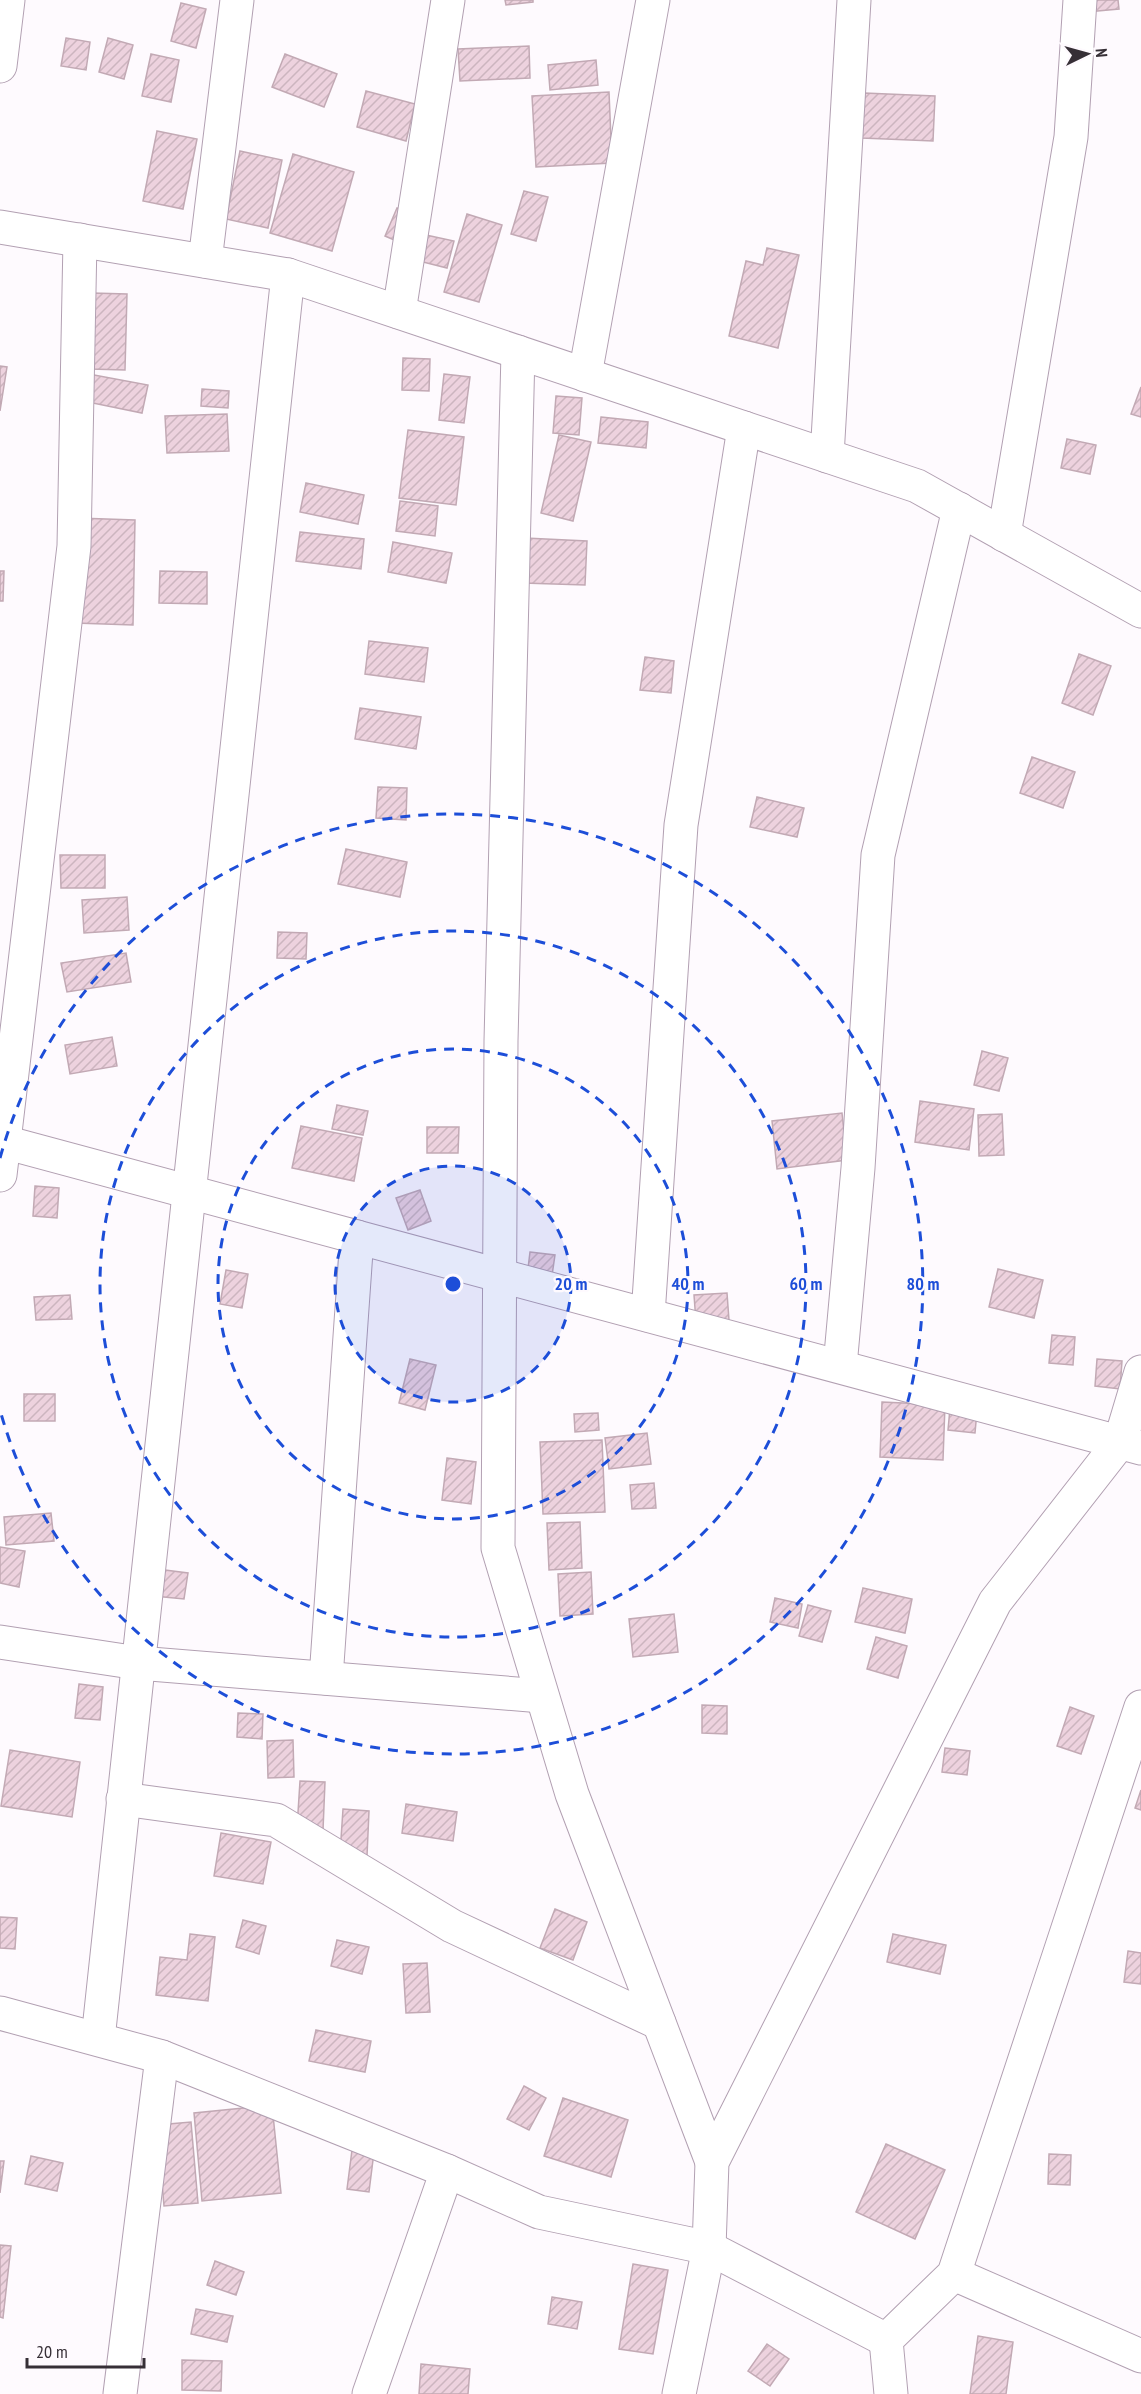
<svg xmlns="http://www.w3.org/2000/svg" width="1141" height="2394" viewBox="0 0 1141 2394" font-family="'PT Sans Narrow',sans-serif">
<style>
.building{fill:url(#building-hatch);stroke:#c2a9b4;stroke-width:1.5}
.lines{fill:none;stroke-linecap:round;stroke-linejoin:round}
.minor-casing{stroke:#b2a0b2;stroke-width:35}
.minor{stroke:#fff;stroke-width:33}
.ring{fill:none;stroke:#1d4ed8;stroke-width:3;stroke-dasharray:10 8}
.centre{fill:#1d4ed8;stroke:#fefafe;stroke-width:3}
.ring-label{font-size:18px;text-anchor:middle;font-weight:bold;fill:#1d4ed8;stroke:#fefafe;stroke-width:4.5;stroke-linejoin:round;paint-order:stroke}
</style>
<defs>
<pattern id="building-hatch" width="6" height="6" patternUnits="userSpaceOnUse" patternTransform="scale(1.5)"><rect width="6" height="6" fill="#edd2de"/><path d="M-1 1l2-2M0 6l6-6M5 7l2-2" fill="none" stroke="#ccb5bf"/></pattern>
</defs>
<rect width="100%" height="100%" fill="#fefafe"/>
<!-- building -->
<g class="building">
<path d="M505,0h28v2l-27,3z"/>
<path d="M1086,0h32l1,9 -32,3z"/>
<path d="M181,3l25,6 -10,39 -25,-7z"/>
<path d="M66,38l24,4 -4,28 -25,-4z"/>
<path d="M108,38l25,7 -9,34 -25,-7z"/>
<path d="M529,46l1,32 -70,3 -2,-32z"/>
<path d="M151,54l28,6 -8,42 -29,-6z"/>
<path d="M285,54l52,20 -13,33 -52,-20z"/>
<path d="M596,60l2,25 -48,5 -2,-25z"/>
<path d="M366,91l49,13 -9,37 -49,-14z"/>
<path d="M609,92l3,71 -76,4 -4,-71z"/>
<path d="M864,93l71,3 -2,45 -71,-3z"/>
<path d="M157,131l40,8 -14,70 -40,-8z"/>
<path d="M240,151l42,9 -14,68 -42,-9z"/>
<path d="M293,154l61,18 -22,79 -62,-18z"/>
<path d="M524,191l24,6 -12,44 -25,-7z"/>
<path d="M397,208l21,9 -12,28 -21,-9z"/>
<path d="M467,214l35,11 -23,77 -35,-10z"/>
<path d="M426,235l28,6 -7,27 -28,-7z"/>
<path d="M767,248l32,7 -21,93 -49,-12 17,-75 17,4z"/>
<path d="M92,293l35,1 -2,76 -35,-1z"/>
<path d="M403,358l27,1 -1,32 -27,-1z"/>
<path d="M0,366l7,1 -7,44z"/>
<path d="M78,372l70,13 -6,28 -69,-14z"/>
<path d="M444,374l26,3 -6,46 -25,-3z"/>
<path d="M1141,387v30l-10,-3z"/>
<path d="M202,389l27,2 -1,17 -27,-2z"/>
<path d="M556,396l26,2 -3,37 -26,-2z"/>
<path d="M227,414l2,37 -62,2 -2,-37z"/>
<path d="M601,417l47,5 -2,26 -48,-5z"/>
<path d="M408,430l56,7 -8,68 -57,-7z"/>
<path d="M559,435l32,7 -18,79 -32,-8z"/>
<path d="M1067,439l29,6 -6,29 -29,-6z"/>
<path d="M306,483l58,12 -6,29 -58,-12z"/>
<path d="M400,501l38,5 -3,30 -39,-5z"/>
<path d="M77,518l58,2 -2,105 -58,-2z"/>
<path d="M300,532l64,7 -3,30 -65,-8z"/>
<path d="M525,538l62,3 -2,44 -62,-2z"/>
<path d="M393,542l59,11 -6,30 -58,-11z"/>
<path d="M0,571h4l-1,30h-3z"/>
<path d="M160,571l47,1v32l-48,-1z"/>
<path d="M369,641l59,7 -4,34 -59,-8z"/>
<path d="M1079,654l32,12 -18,49 -31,-12z"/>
<path d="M645,657l29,4 -3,32 -31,-3z"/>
<path d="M360,708l61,9 -5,32 -61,-10z"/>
<path d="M1032,757l43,15 -12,36 -43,-15z"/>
<path d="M378,787l29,1 -1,32 -30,-2z"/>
<path d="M757,797l47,11 -7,29 -47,-10z"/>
<path d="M346,849l61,13 -7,35 -62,-13z"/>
<path d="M60,855h45v33h-44z"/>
<path d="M127,897l2,33 -45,3 -2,-33z"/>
<path d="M278,932l29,1 -1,26 -29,-1z"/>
<path d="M126,953l5,29 -64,10 -6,-29z"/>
<path d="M112,1037l5,29 -47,8 -5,-29z"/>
<path d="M982,1051l26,7 -9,33 -25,-6z"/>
<path d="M920,1101l54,8 -5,41 -54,-8z"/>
<path d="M337,1105l31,6 -5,24 -31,-6z"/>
<path d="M842,1113l5,47 -70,9 -5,-48z"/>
<path d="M1002,1114l2,41 -25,1 -1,-41z"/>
<path d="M301,1126l61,12 -8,43 -62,-13z"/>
<path d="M427,1127h32l-1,26h-31z"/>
<path d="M35,1186l24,2 -2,30 -24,-2z"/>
<path d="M420,1190l11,31 -23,9 -12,-32z"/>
<path d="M530,1252l25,3 -6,41 -24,-3z"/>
<path d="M998,1269l45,11 -9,38 -45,-11z"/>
<path d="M226,1270l22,4 -6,34 -22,-4z"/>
<path d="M727,1293l2,27 -33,2 -2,-27z"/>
<path d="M70,1295l2,24 -36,1 -2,-23z"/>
<path d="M1052,1335l23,2 -2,28 -24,-2z"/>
<path d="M410,1359l26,6 -11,45 -26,-7z"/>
<path d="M1097,1359l25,2 -2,28 -25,-3z"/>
<rect x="24" y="1394" width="31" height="27"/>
<path d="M882,1402l63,3 -2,55 -63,-3z"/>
<path d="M950,1408l27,3 -2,22 -27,-3z"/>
<path d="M598,1413l1,17 -24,2 -1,-18z"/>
<path d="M647,1433l4,31 -42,5 -4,-31z"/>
<path d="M602,1440l3,72 -62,2 -3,-72z"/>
<path d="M447,1458l29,4 -5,42 -29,-4z"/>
<path d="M654,1483l2,25 -24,1 -2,-24z"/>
<path d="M51,1513l3,28 -48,4 -2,-28z"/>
<path d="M580,1522l2,46 -33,2 -2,-47z"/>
<path d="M0,1547l25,4 -6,36 -19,-4z"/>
<path d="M157,1569l31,4 -4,26 -30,-3z"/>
<path d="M591,1572l2,42 -33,2 -2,-42z"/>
<path d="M863,1588l49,11 -7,34 -50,-11z"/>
<path d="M775,1598l27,6 -4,24 -28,-6z"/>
<path d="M808,1605l23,6 -9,31 -23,-6z"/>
<path d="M674,1614l4,38 -45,5 -4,-38z"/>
<path d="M876,1637l31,9 -9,32 -31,-9z"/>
<path d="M79,1684l24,3 -3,33 -25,-2z"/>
<path d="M702,1705l25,1v28l-25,-1z"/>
<path d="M1070,1707l24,9 -13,38 -24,-8z"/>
<path d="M238,1713l25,1 -1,25 -25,-2z"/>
<path d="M293,1740l1,37 -26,1 -1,-37z"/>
<path d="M945,1748l25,3 -3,24 -25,-3z"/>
<path d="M10,1750l70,12 -8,55 -71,-11z"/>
<path d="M300,1781l25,1 -2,48 -26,-2z"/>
<path d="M1141,1790v20l-6,-2z"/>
<path d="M406,1804l51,8 -4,29 -51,-8z"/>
<path d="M343,1809l26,2 -2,45 -27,-2z"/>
<path d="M221,1833l50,9 -8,42 -49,-8z"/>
<path d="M555,1909l32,13 -14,38 -33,-12z"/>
<path d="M0,1917l17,1 -2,31 -15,-1z"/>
<path d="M243,1920l23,6 -7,28 -23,-7z"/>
<path d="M190,1934l25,3 -7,64 -52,-6 4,-38 27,3z"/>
<path d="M893,1934l53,11 -6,29 -53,-12z"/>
<path d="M337,1940l32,7 -7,27 -31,-8z"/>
<path d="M1128,1951l13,2v31l-17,-2z"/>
<path d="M427,1963l3,49 -24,1 -3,-49z"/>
<path d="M316,2030l55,11 -6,31 -56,-11z"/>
<path d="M524,2086l22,12 -17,32 -22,-11z"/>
<path d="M563,2098l65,22 -17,57 -67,-21z"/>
<path d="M272,2105l9,88 -79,8 -8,-88z"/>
<path d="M191,2122l7,81 -34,3 -7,-81z"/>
<path d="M886,2144l59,26 -30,69 -59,-27z"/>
<path d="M352,2150l22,2 -5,40 -22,-3z"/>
<path d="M1049,2154l22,1 -1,30 -22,-1z"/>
<path d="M31,2156l32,7 -6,28 -32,-7z"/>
<path d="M0,2161h4l-4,32z"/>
<path d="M0,2245l11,1 -8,72 -3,-1z"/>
<path d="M215,2261l29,11 -8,23 -29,-10z"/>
<path d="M633,2264l35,6 -15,84 -34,-5z"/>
<path d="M552,2297l30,5 -5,27 -29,-5z"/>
<path d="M196,2309l37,7 -6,26 -36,-8z"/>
<path d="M978,2336l35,6 -7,52h-36z"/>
<path d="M767,2344l22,15 -19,27 -22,-15z"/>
<path d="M182,2360l40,1 -1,30 -39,-1z"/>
<path d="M421,2364l49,5 -2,25h-49z"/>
</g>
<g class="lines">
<defs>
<g id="minor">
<path d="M0,66l8,-66"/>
<path d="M0,227l288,48 629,211 224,125"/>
<path d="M205,261l32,-261"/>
<path d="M399,312l49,-312"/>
<path d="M518,352l-17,689 -3,507 74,246 140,368"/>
<path d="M585,375l68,-375"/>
<path d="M827,456l27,-456"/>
<path d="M1004,535l67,-398 9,-137"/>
<path d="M0,1141l1141,307"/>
<path d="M0,1175l74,-629 6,-306"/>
<path d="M648,1315l33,-490 63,-397"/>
<path d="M840,1366l18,-198 20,-313 81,-346"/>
<path d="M0,1642l138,21 404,33"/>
<path d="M326,1678l31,-441"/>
<path d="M123,1799l153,21 176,106 207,97"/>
<path d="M0,2013l162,44 285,114 92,41 170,36 177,92"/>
<path d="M98,2039l190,-1764"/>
<path d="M954,2274l187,82"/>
<path d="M120,2394l42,-337"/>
<path d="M369,2394l78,-223"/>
<path d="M679,2394l30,-146 3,-86 283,-560 125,-160 21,-70"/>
<path d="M891,2394l-5,-54 68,-66 187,-567"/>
</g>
</defs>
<!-- minor casing -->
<use href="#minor" class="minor-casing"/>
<!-- minor -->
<use href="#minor" class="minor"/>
</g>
<!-- distance rings -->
<circle cx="453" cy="1284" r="118" fill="#1d4ed8" fill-opacity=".12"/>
<g class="ring">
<circle cx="453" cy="1284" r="118"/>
<circle cx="453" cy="1284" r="235"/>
<circle cx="453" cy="1284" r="353"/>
<path d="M0 1158A470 470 0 1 1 0 1410"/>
</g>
<circle cx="453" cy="1284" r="9" class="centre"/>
<g class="ring-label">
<text x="571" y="1290">20 m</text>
<text x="688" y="1290">40 m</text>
<text x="806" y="1290">60 m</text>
<text x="923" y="1290">80 m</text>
</g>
<!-- north arrow -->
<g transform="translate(1087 54) rotate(85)" stroke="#fefafe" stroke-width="4.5" paint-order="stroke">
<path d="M0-4.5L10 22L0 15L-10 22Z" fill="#362f36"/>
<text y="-9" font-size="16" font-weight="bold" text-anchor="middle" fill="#362f36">N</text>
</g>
<!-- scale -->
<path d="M27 2358v9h117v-9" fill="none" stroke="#362f36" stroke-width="3"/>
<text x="36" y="2358" font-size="18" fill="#362f36" stroke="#fefafe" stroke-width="4.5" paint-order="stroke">20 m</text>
</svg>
